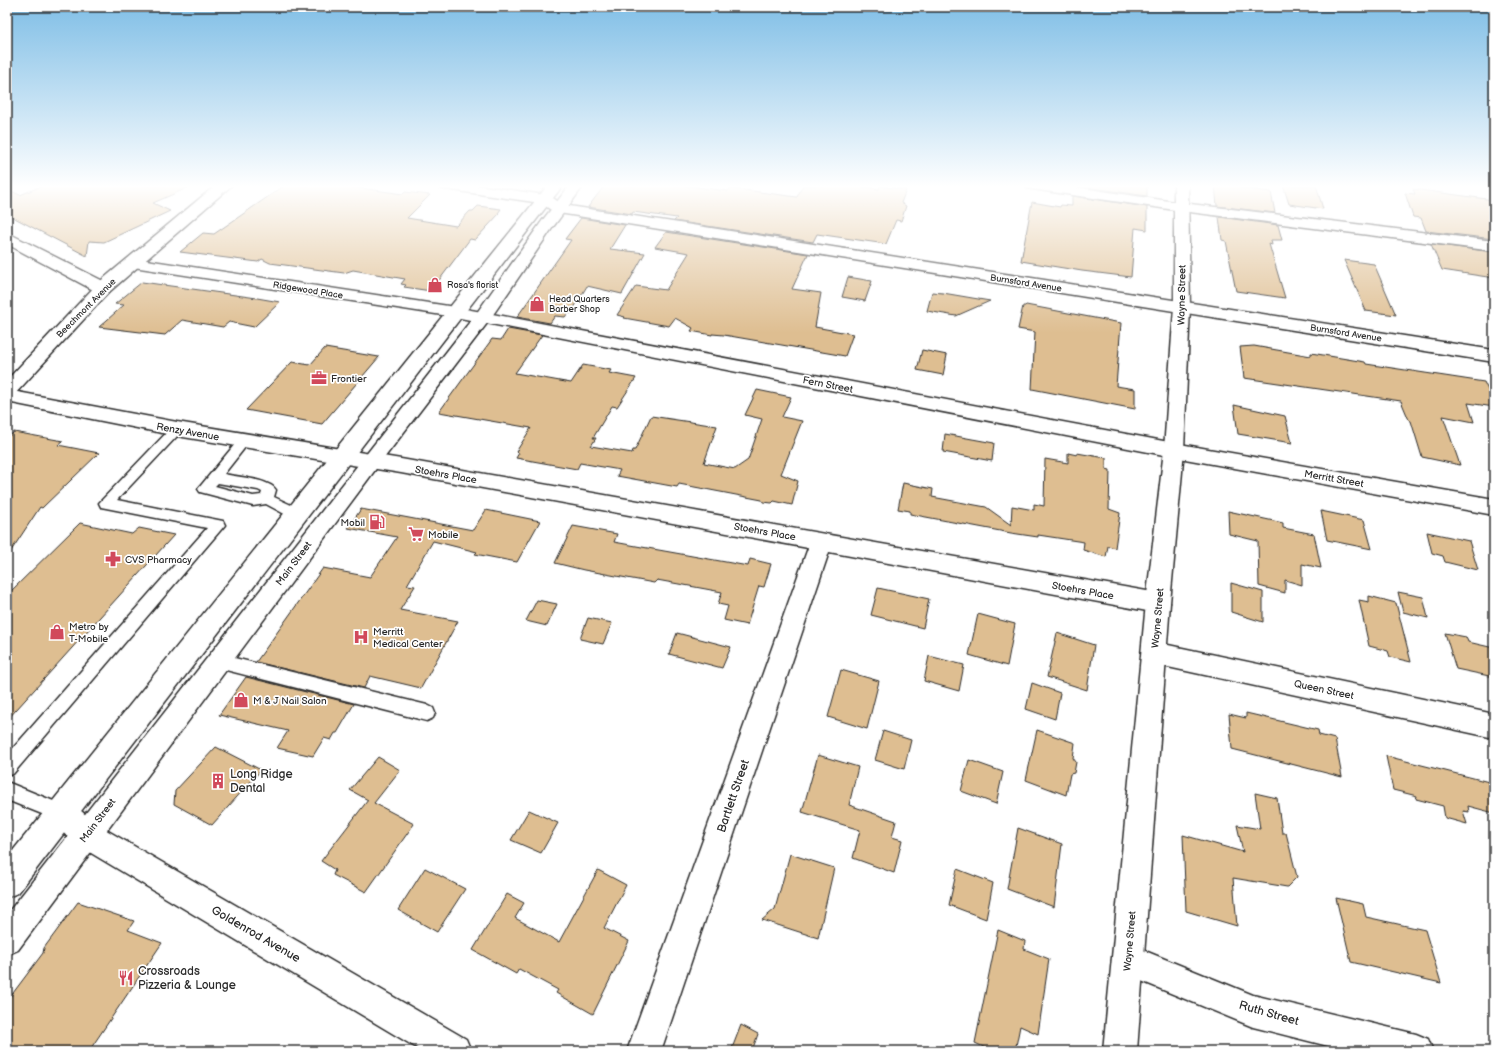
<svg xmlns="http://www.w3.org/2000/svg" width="1501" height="1058" viewBox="0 0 1501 1058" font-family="'Balsamiq Sans',sans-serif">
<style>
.building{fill:#debe91;stroke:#2b2b2b}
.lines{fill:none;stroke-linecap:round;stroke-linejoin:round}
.service-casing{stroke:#2b2b2b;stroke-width:3}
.minor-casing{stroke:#2b2b2b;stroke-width:3}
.tertiary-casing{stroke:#2b2b2b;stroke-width:3}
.primary-casing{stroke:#2b2b2b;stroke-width:3}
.service{fill:#fff;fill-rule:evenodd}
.minor{fill:#fff;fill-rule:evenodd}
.tertiary{fill:#fff;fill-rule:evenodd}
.primary{fill:#fff;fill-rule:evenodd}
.labels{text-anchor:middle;stroke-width:3.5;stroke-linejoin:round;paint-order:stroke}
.far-street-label{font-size:9px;fill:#2b2b2b;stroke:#fff}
.far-poi-label{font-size:9px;fill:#2b2b2b;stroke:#fff;text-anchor:start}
.street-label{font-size:10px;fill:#2b2b2b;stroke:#fff}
.poi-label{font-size:10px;fill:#2b2b2b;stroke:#fff;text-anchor:start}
.near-poi-label{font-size:12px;fill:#2b2b2b;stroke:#fff;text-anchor:start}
.near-street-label{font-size:12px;fill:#2b2b2b;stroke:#fff}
</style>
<rect width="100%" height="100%" fill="#fff"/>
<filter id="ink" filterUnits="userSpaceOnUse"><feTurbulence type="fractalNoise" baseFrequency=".025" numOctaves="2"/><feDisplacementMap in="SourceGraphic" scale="8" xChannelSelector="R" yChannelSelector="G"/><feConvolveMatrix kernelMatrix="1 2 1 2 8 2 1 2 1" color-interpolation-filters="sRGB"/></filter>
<g filter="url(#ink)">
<!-- building -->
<g class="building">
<path d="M44,185h150l-41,18 17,8 -66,31 -15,-1 -2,15 -80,-42v-25l13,6z"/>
<path d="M285,185h55l63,9 2,-2 25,3 -23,23 49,8 14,-15h3l5,-5 23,3 -3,4 1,1 -24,26 -5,-1 -39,52 -27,-4 2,-2 -5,-1 4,-5 -52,-9 -9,3 -74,-10 -8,-4 -4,3 -78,-10 23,-19 11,1z"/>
<path d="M605,185h76l47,6 2,-3 67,9 6,-12h49l27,4 1,-3 26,4 -5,13 5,3 -5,15 -5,-1 -10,24 -69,-10 -4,8 -139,-21 3,-3 -44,-6 -1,2 -44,-7z"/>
<path d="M1073,185h74v11z"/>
<path d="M1215,185h25v3l31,4 4,21 -58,-7z"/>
<path d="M1283,185h33l7,24 -34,-5z"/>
<path d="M1413,189l81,11v39l-68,-8 -5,-13 -8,-1 -8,-24 10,1z"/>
<path d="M1072,196l75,11v23l-12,-2 -4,49 -49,-6 -61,-10 11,-59 28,5 1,-2 11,1z"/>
<path d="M1219,217l59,8 4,15h-11l1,5 -3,-1 16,54 -49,-7 -10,-50 -4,-1z"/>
<path d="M581,218l44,7 -15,24 35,4 -23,41 -35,-8 -16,27h-3l-3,4 -10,-1 -5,7 -33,-6 54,-77 -6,-1z"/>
<path d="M666,232l142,22 -16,35 29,4 -6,34 38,7 -8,22 -121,-21 -12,-1v1l-21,-4 2,-3 -18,-10 -6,8 -45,-8 1,-1 -8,-2 19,-29 30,4 23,-37 -34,-6z"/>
<path d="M1431,244l63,8v26l-52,-8z"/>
<path d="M1344,260l30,4 22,51 -30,-4z"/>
<path d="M848,277l24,4 -7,20 -23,-4z"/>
<path d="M142,282l115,16 23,4 -26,25 -25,-5 -6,5 -41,-7 -17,15 -66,-8 25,-22 -9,-1z"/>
<path d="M932,292l11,1 47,8 -34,15 -29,-5z"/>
<path d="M1026,305l95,18 -5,63 19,3v20l-103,-20 3,-57 -17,-3 5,-23h2z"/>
<path d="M508,329l34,6 -27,38 56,10 12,-18 28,5 -2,3 27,5 -19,29 -5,-1 -19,32h3l-5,8 41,7 1,-3h2l16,-34 66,10 -13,37 31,6 13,-9 14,-41 -17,-4 12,-25 34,7 -9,20 20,4 -21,53 17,7 -6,24 -18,-4 -2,2 -9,-1 -1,-2 -83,-16 -2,3 -60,-11 3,-6 -40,-7 -3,6 -61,-11 3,-5 -3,-1 15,-24 -92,-16 53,-73 9,1z"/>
<path d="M1254,346l57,10v-3l54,9 1,2 118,18 10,20v5l-26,-4 6,19 -31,-6 17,49 -38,-8 -11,-36 -2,-1 -8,-19 -157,-23 -4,-31z"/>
<path d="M325,348l54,9 -57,67 -76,-14 46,-48 18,3z"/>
<path d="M922,350l25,5 -4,20 -26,-5z"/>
<path d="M1234,405l51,11 7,27 -54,-9z"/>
<path d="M14,432l49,9 -5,4 41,8 -57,55 -2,-1 -33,50v-119z"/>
<path d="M945,434l49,9 -2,18 -49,-9z"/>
<path d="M1068,453l9,2v-2l29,5v11l4,1 -1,39 11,4 -5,35 -7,-2 -2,11 -23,-7 1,-8 -46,-7v2l-27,-4 -101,-19v-3l-12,-2 5,-26 30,6 -1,8 54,10 25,18 1,-19 22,4v-6l10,2 1,-47 23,4z"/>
<path d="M361,509l112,21 13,-20 54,11 -23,41 -42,-8 2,-2 -44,-11 -26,44 8,1 -15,24 58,11 -37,67 -51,-12 -6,12 -108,-26 67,-94 47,9 27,-40 -49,-9z"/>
<path d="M1228,511l55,12v5l31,6 7,34 -19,-4v21l-17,-5v13l-26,-7 -1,-45 -29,-7z"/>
<path d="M1321,511l43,9 8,29 -45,-9z"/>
<path d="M80,523l52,11 7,-6 35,7 -167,185v-125z"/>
<path d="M573,526l44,8 -3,8 134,24 2,-7 21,5 -7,23 -5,-1 -12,39 -23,-5 4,-14 -10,-2 4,-12 -65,-12 -3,3 -70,-13 -29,-7z"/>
<path d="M1427,532l42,9 9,29 -33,-8 -2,-6 -11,-3z"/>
<path d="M1231,583l32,9v30l-32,-10z"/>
<path d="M878,588l51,11 -6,29 -52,-13z"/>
<path d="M1398,592l25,5 5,21 -25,-6z"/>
<path d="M1369,596l27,7 15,59 -21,-5 -2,-6 -19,-5 -10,-46 10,2z"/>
<path d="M537,600l20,4 -10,22 -21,-5z"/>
<path d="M978,614l37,10 -8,42 -38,-11z"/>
<path d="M588,618l24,5 -9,21 -23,-5z"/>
<path d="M677,633l54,14 -9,21 -53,-14z"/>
<path d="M1057,633l37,12 -7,45 -40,-13z"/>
<path d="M1445,633l21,4 2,5 26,6v29l-38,-8z"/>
<path d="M929,656l35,9 -5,26 -35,-10z"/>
<path d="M841,670l38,11 -12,48 -39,-12z"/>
<path d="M246,677l108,27 -17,29h-2l-4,7 -7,-2 -11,18 -36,-8 11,-17 -69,-16z"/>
<path d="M1032,683l28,10 -5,26 -29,-10z"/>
<path d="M1246,713l72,17 1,5 16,4 7,38 -110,-28 -3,-35 17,4z"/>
<path d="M1037,730l38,13 -2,15 3,4 -2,11 -4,1 -4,21 -40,-15z"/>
<path d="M883,731l28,9 -7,29 -29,-9z"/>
<path d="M216,747l45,23 -49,55 -38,-21 1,-13z"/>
<path d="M818,755l40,12 -9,38 47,16 -4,16 10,3 -8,33 -41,-15 7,-28 -58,-18z"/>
<path d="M1386,756l103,26 5,16v15l-26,-7 1,6 -6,-1 4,13 -22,-6 -2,-12 -27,-7 1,-3 -24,-6z"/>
<path d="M378,757l22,13 -26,33 40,21 -48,68 -33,-17 2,-5 -14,-9 47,-61 -18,-10z"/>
<path d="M969,760l34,12 -7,32 -35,-13z"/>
<path d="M1255,793l22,5 5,35h4l11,44 -10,10 -54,-9 4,48 -51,-15 -3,-76 60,17 -6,-27 23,4z"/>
<path d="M529,810l29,13 -17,30 -30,-13z"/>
<path d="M1018,828l44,16 -8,63 -47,-18z"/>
<path d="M790,854l44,14 -16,70 -56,-18 13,-11z"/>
<path d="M425,868l40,21 -28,43 -39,-22z"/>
<path d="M957,869l36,14 -7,36 -37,-14z"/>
<path d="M598,870l28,15 -22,43 25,13 -36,73 -37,-21 2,-3 -39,-21 -3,5 -43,-24 34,-56 17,9 -9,15 44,24z"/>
<path d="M1336,898l27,6 3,13 59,13 16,53 -90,-21z"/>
<path d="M78,902l56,19 -6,9 34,13 -73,108h-82v-50l36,-48 1,-5z"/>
<path d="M998,930l27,11 -1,8 25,10 -11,75 -18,-8 -5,25h-23l-17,-8z"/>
<path d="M741,1025l17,9 -6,17h-21z"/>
</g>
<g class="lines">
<defs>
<g id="service">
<path d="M177,425l4,1 2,3 -2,3 -64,68 101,20 5,1 2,4 -212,249 -6,2v-21l200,-227 -101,-20 -5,-1 -2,-4 74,-77z"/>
<path d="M244,437l4,1 2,3 -26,33c13,3 45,5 52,16l-2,7 28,13 2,4 -2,4 -5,1 -5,-1 -26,-14 -13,2 -53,-14 -2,-3 42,-51zM218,483l40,7 4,2 -1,3 -8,1 -38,-10z"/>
<path d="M218,654l209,51 6,3 2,5 -2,5 -6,3 -209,-53 -6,-2 -2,-5 2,-5z"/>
<path d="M7,782l61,25 3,6 -3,6 -6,3 -55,-22z"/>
</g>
<g id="minor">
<path d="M438,185h39l68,10 5,1 13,9 931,145v12l-935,-149 -5,-1 -13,-9 -96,-14 -5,-1z"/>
<path d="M1025,185h37l120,18 312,38v10l-312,-40 -150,-22 -5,-1z"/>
<path d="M7,233l5,2 97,49 2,4 -2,4 -6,1 -6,-1 -90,-48z"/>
<path d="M133,258l322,49 719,136 320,56v16l-320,-58 -719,-140 -328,-51 -2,-3 2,-3z"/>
<path d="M7,390l170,32 224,37 757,134 8,3 4,7 -4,7 -8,3 -329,-61 -168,499h-34l181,-503 -407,-75 -224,-37 -170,-34z"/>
<path d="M1154,642l340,72v24l-340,-74 -9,-3 -3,-8 3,-8z"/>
<path d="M62,799l10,4 24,21 370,215 5,12h-49l-346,-207 -24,-21 -4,-10 4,-10z"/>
<path d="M1128,944l125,51 163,39 12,5 5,12h-85l-95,-24 -136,-56 -5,-11 5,-11z"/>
</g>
<g id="tertiary">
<path d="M216,185h16l-123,107 -95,103 -7,2v-17l90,-96z"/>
<path d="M1174,185h14l2,122 -6,143 -14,153 -33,448h-34l43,-448 18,-153 10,-143z"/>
</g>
<g id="primary">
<path d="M548,185h15l-545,708 -11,4v-39z"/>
<path d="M570,185h14l-31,42 -65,95 -110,144 -360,484 -11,5v-41l469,-600 66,-93z"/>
</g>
</defs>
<!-- service casing -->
<use href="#service" class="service-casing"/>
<!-- minor casing -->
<use href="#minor" class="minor-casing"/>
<!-- tertiary casing -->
<use href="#tertiary" class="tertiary-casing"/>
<!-- primary casing -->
<use href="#primary" class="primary-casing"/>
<!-- service -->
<use href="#service" class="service"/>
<!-- minor -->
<use href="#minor" class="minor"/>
<!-- tertiary -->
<use href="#tertiary" class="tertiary"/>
<!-- primary -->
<use href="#primary" class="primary"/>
</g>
</g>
<!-- sky -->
<linearGradient id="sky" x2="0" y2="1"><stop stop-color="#7fbee6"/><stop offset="0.56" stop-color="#fff"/><stop offset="1" stop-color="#fff" stop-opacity="0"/></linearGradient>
<rect width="1501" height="333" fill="url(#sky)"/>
<!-- icons -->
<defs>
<symbol id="shop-bare" viewBox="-9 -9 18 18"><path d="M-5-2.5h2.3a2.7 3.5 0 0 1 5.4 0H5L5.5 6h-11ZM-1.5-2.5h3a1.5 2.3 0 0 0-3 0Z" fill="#d1495b" stroke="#fff" stroke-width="2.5" paint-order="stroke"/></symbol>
<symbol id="office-bare" viewBox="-9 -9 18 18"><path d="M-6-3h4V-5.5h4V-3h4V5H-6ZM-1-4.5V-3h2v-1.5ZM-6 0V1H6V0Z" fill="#d1495b" stroke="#fff" stroke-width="2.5" paint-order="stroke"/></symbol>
<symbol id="fuel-bare" viewBox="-9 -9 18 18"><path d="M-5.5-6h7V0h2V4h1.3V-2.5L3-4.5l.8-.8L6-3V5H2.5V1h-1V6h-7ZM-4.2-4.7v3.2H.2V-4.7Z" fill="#d1495b" stroke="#fff" stroke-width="2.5" paint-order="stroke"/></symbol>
<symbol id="supermarket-bare" viewBox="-9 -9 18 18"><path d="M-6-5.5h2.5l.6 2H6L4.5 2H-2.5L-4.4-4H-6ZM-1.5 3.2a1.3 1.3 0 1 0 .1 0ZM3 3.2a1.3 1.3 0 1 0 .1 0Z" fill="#d1495b" stroke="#fff" stroke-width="2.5" paint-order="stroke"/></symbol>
<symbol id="pharmacy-bare" viewBox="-9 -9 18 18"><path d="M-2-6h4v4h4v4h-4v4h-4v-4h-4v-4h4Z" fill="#d1495b" stroke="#fff" stroke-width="2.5" paint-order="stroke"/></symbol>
<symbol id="hospital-bare" viewBox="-9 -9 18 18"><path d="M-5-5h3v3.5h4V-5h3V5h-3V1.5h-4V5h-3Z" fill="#d1495b" stroke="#fff" stroke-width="2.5" paint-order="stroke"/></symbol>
<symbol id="building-bare" viewBox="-9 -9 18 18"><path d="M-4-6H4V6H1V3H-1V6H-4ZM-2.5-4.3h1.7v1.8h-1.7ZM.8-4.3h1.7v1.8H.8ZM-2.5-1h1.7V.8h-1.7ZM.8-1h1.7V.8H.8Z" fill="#d1495b" stroke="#fff" stroke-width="2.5" paint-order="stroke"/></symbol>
<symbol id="restaurant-bare" viewBox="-9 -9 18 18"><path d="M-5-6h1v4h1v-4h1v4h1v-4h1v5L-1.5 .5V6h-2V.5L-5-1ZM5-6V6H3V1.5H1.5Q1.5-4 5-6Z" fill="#d1495b" stroke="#fff" stroke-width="2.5" paint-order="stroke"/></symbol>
</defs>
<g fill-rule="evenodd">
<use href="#shop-bare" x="424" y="274" width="22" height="22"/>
<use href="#shop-bare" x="526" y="293" width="22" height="22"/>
<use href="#office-bare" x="308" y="367" width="22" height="22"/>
<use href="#fuel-bare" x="366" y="511" width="22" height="22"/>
<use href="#supermarket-bare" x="405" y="523" width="22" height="22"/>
<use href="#pharmacy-bare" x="102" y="548" width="22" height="22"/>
<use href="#shop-bare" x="46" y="621" width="22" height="22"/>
<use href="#hospital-bare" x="350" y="626" width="22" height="22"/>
<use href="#shop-bare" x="230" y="689" width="22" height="22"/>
<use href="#building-bare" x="207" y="770" width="22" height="22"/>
<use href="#restaurant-bare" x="115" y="967" width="22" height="22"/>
</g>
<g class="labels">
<!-- far-street labels -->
<g class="far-street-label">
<text transform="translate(1026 283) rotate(9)" y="3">Burnsford Avenue</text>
<text transform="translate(308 290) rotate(9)" y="3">Ridgewood Place</text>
<text transform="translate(86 308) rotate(-45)" y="3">Beechmont Avenue</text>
<text transform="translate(1346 333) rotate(9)" y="3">Burnsford Avenue</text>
</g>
<!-- far-poi labels -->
<g class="far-poi-label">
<text x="447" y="288">Rosa's florist</text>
<text x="549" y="302">Head Quarters<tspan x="549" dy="10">Barber Shop</tspan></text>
</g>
<!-- street labels -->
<g class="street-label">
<text transform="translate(1181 295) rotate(-89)" y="4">Wayne Street</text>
<text transform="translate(828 384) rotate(11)" y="4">Fern Street</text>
<text transform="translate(188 431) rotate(10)" y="4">Renzy Avenue</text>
<text transform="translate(446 474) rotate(10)" y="4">Stoehrs Place</text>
<text transform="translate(1334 478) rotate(10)" y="4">Merritt Street</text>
<text transform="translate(765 531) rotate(10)" y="4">Stoehrs Place</text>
<text transform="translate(293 563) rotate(-53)" y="4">Main Street</text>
<text transform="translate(1083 590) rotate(10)" y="4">Stoehrs Place</text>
<text transform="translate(1157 618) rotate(-85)" y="4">Wayne Street</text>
<text transform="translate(1324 689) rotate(12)" y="4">Queen Street</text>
<text transform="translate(97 820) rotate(-53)" y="4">Main Street</text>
<text transform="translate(1129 941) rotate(-85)" y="4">Wayne Street</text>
</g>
<!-- poi labels -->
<g class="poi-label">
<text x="331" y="382">Frontier</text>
<text x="365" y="526" text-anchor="end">Mobil</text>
<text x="428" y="538">Mobile</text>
<text x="125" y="563">CVS Pharmacy</text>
<text x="69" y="630">Metro by<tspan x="69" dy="12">T-Mobile</tspan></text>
<text x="373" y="635">Merritt<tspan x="373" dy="12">Medical Center</tspan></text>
<text x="253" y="704">M &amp; J Nail Salon</text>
</g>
<!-- near-poi labels -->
<g class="near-poi-label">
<text x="230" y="778">Long Ridge<tspan x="230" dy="14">Dental</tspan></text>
<text x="138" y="975">Crossroads<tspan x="138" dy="14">Pizzeria &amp; Lounge</tspan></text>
</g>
<!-- near-street labels -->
<g class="near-street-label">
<text transform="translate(733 796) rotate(-71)" y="4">Bartlett Street</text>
<text transform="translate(256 934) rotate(30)" y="4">Goldenrod Avenue</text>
<text transform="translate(1269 1013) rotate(16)" y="4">Ruth Street</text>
</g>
</g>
<!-- margin -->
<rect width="1501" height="1058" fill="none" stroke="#fff" stroke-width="24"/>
<rect x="12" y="12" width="1477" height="1034" fill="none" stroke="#2b2b2b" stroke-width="1.5" filter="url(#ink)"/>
</svg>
